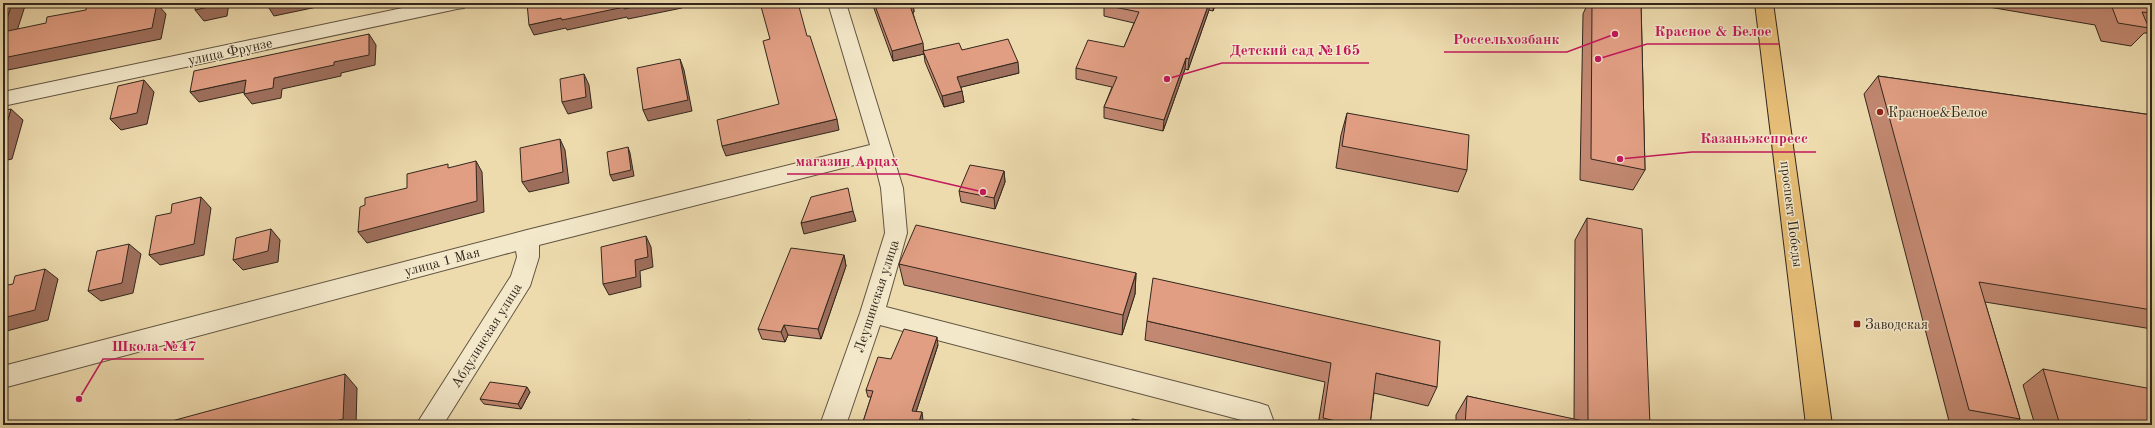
<svg xmlns="http://www.w3.org/2000/svg" width="2155" height="428" viewBox="0 0 2155 428" font-family="'Old Standard TT',serif">
<style>
.lines{fill:none;stroke-linecap:round;stroke-linejoin:round}
.street-casing{stroke:#615441;stroke-width:2}
.primary-casing{stroke:#32271d;stroke-width:2}
.street{fill:#f3e8ca;fill-rule:evenodd}
.primary{fill:#e6be77;fill-rule:evenodd}
.wall{fill:#c28871;stroke:#32271d}
.shaded-wall{fill:#9e6f5c;stroke:#32271d}
.building{fill:#e19e83;stroke:#32271d}
.poi-dot{fill:#8f2418;stroke:#f3e8ca;stroke-width:1.5}
.labels{text-anchor:middle;stroke-width:3;stroke-linejoin:round;paint-order:stroke}
.street-label{font-size:14px;fill:#32271d;stroke:#f3e8ca}
.poi-label{font-size:14px;fill:#32271d;stroke:#f3e8ca;text-anchor:start}
.leader{fill:none;stroke:#c2185b;stroke-width:1.5}
.callout-dot{fill:#c2185b;stroke:#f3e8ca;stroke-width:1.5}
.callout-label{font-size:15px;text-anchor:middle;font-weight:bold;fill:#c2185b;stroke:#f3e8ca;stroke-width:3;stroke-linejoin:round;paint-order:stroke}
</style>
<rect width="100%" height="100%" fill="#eddbae"/>
<filter id="stains"><feTurbulence type="fractalNoise" baseFrequency=".005" numOctaves="4"/><feColorMatrix values="0 0 0 0 .2 0 0 0 0 .09 0 0 0 0 .02 0 0 0 .5 -.17"/></filter>
<radialGradient id="worn" r=".72"><stop offset=".6" stop-color="#630" stop-opacity="0"/><stop offset="1" stop-color="#630" stop-opacity=".3"/></radialGradient>
<g class="lines">
<defs>
<g id="street">
<path d="M426,3h40l-2,5 -7,1 -454,97v-14z"/>
<path d="M828,3h18l57,185 4,45 -21,74 373,96 9,3 7,19h-26v-3l-369,-97 -34,100h-26l40,-112 25,-80 -4,-45 -7,-28 -335,85v12l-9,29 -87,139h-27l95,-149 6,-19 -1,-6 -513,137v-22l524,-136 343,-85z"/>
</g>
<path id="primary" d="M1755,3h18l59,422h-26z"/>
</defs>
<!-- street casing -->
<use href="#street" class="street-casing"/>
<!-- primary casing -->
<use href="#primary" class="primary-casing"/>
<!-- street -->
<use href="#street" class="street"/>
<!-- primary -->
<use href="#primary" class="primary"/>
</g>
<!-- wall -->
<g class="wall">
<path d="M872,3h41l1,9 -1,1 11,38 38,-1 57,23 -58,14 3,15 -20,5 -19,-45 -1,-8 -31,7z"/>
<path d="M1105,3h111l-3,8 -4,-1 -21,60 -3,-1 -22,62 -59,-13v-11l8,-20 -36,-8v-11l48,-21 10,-24 -30,-7v-11z"/>
<path d="M1588,3h53l4,167 -12,20 -53,-10 3,-166z"/>
<path d="M1965,3h187v26l-4,4h-4l-13,13 -30,-5 -6,-16z"/>
<path d="M1878,76l274,39v214l-167,-27 35,117 -8,6h-62l-86,-331z"/>
<path d="M1347,113l120,57 -9,22 -122,-24 5,-33z"/>
<path d="M1004,171l1,11 -10,27 -34,-7 -2,-11z"/>
<path d="M1587,218l63,207h-194v-10l11,-19 107,24 1,-180z"/>
<path d="M844,255l2,11 -25,73 -33,-4 -3,7 -23,-3 -4,-10z"/>
<path d="M899,264l237,9 -1,21 -13,41 -218,-50z"/>
<path d="M1147,321l290,66 -9,19 -54,-13 -4,32h-52l7,-43 -180,-42z"/>
<path d="M938,345l-22,67 7,8 -1,5h-60l9,-28h-3l-2,-7 25,-31z"/>
<path d="M2043,369l109,56h-117l-12,-40z"/>
<path d="M530,392l-9,17 -37,-5 -4,-5z"/>
</g>
<!-- shaded-wall -->
<g class="shaded-wall">
<path d="M12,3h10l3,3 -12,37 -10,-11z"/>
<path d="M149,3h11l-1,3 7,8 -5,25 -158,32v-13l145,-53z"/>
<path d="M218,3h11l-2,13 -23,5 -9,-11z"/>
<path d="M279,3h57l-62,13 -7,-11z"/>
<path d="M652,3h29l1,5 -54,11 -1,-2 -60,13 -1,-2 -32,7 -5,-10 32,-7 63,-11z"/>
<path d="M909,3h4l1,9 -3,1z"/>
<path d="M1209,3h1l-1,7 -21,60 1,-11z"/>
<path d="M1214,3h2l-3,8z"/>
<path d="M369,34l7,11 -1,20 -34,8v3l-59,13 -1,9 -29,6 -8,-10 30,-16 60,-16z"/>
<path d="M923,43l1,10 -1,-2 1,3 -31,7 -1,-10z"/>
<path d="M1186,58l-1,11 -22,62 1,-11z"/>
<path d="M680,59l4,11 8,41 -44,10 -5,-11z"/>
<path d="M1018,62l1,11 -61,15 -1,-11z"/>
<path d="M584,74l5,11 3,23 -24,6 -6,-12z"/>
<path d="M144,80l10,12 -7,32 -26,6 -11,-11z"/>
<path d="M246,80l8,10 -55,12 -9,-10z"/>
<path d="M962,91l2,11 -20,5 -2,-11z"/>
<path d="M11,109l12,11 -11,39 -9,2v-25z"/>
<path d="M837,119l2,11 -113,26 -4,-10z"/>
<path d="M560,139l5,11 4,33 -40,9 -7,-10z"/>
<path d="M628,147l2,6 4,23 -21,5 -3,-6z"/>
<path d="M476,161l6,11 2,40 -117,31 -9,-11z"/>
<path d="M1004,171l1,11 -10,27 -1,-11z"/>
<path d="M201,197l10,11 -7,47 -44,10 -11,-10z"/>
<path d="M853,211l3,10 -52,13 -3,-11z"/>
<path d="M271,229l9,11 -2,22 -35,8 -10,-10z"/>
<path d="M646,236l5,11 2,20 -13,4 1,16 -32,8 -6,-11 32,-24z"/>
<path d="M129,244l12,10 -8,39 -32,8 -13,-10z"/>
<path d="M844,255l2,11 -25,73 -3,-10z"/>
<path d="M45,269l13,10 -10,41 -45,12v-14z"/>
<path d="M1136,273l-1,21 -13,41 1,-20z"/>
<path d="M784,325l4,10 -3,7 -4,-10z"/>
<path d="M937,337l1,8 -24,73 -2,-7z"/>
<path d="M345,374l12,14 -1,37h-34z"/>
<path d="M527,387l3,5 -9,17 -3,-5z"/>
<path d="M922,412l1,8 -1,5h-4z"/>
</g>
<!-- building -->
<g class="building">
<path d="M3,3h9l-9,28z"/>
<path d="M87,3h62l-1,2 9,-2 -5,25 -149,30v-26l43,-9 1,-6 39,-7z"/>
<path d="M196,3h22v2l-23,5z"/>
<path d="M267,3h12l-12,2z"/>
<path d="M527,3h125l-28,6v-2l-62,13 -1,-2 -32,7z"/>
<path d="M760,3h38l9,33h3l27,83 -115,27 -5,-26 62,-16 -16,-63 7,-2z"/>
<path d="M874,3h35l14,40 -31,8z"/>
<path d="M1105,3h104l-20,56 -3,-1 -22,62 -60,-13 13,-30 -41,-9 12,-28 36,7 15,-35 -35,-7z"/>
<path d="M1592,3h49l4,167 -54,-11z"/>
<path d="M2090,3h62v10l-10,-1 7,16 -31,-5 -6,-16z"/>
<path d="M369,34v21l-35,7v3l-60,13 -1,10 -29,6 2,-14 -56,12 4,-21z"/>
<path d="M1008,39l10,23 -61,15 5,14 -20,5 -19,-45 36,-8 3,7z"/>
<path d="M680,59l8,41 -45,10 -6,-42z"/>
<path d="M584,74l2,23 -24,5 -2,-23z"/>
<path d="M1878,76l274,39v195l-173,-28 41,137 -51,-9z"/>
<path d="M144,80l-7,33 -27,6 8,-33z"/>
<path d="M11,109l-8,27v-25z"/>
<path d="M1347,113l122,22 -2,35 -125,-24z"/>
<path d="M560,139l3,33 -41,10 -2,-34z"/>
<path d="M628,147l3,23 -21,5 -3,-23z"/>
<path d="M476,161l1,40 -119,31 2,-25 5,-2v-7l42,-10v-14l41,-10v4z"/>
<path d="M970,165l34,6 -10,27 -35,-7z"/>
<path d="M848,188l5,23 -52,12 10,-26z"/>
<path d="M201,197l-7,47 -45,11 7,-39 15,-3 1,-9z"/>
<path d="M1587,218l55,11 8,196h-185l2,-29 121,26z"/>
<path d="M916,225l220,48 -13,42 -224,-51z"/>
<path d="M271,229l-3,22 -35,9 3,-22z"/>
<path d="M646,236l2,21 -13,3 1,17 -33,7 -2,-37z"/>
<path d="M129,244l-7,39 -34,8 9,-40z"/>
<path d="M791,248l53,7 -26,74 -34,-4 -3,7 -23,-3z"/>
<path d="M45,269l-10,41 -32,8v-32l10,-2 2,-8z"/>
<path d="M1153,278l287,63 -3,46 -61,-14 -6,52h-16l-31,-7 8,-55 -184,-42z"/>
<path d="M904,329l33,8 -25,74 10,1 -4,13h-56l11,-34 -7,-1 12,-33 13,2z"/>
<path d="M2043,369l109,20v36h-92z"/>
<path d="M345,374l-2,45 -21,6h-165z"/>
<path d="M490,382l37,5 -9,17 -38,-5z"/>
<path d="M1132,419l41,6h-41z"/>
<path d="M748,420l35,5h-37z"/>
</g>
<!-- markers -->
<g class="poi-dot">
<circle cx="1880" cy="112" r="4"/>
<rect x="1853" y="320" width="8" height="8" rx="2"/>
</g>
<g class="labels">
<!-- street labels -->
<g class="street-label">
<text transform="translate(230 51) rotate(-12)" y="5">улица Фрунзе</text>
<text transform="translate(1792 214) rotate(83)" y="5">проспект Победы</text>
<text transform="translate(442 261) rotate(-15)" y="5">улица 1 Мая</text>
<text transform="translate(876 296) rotate(-72)" y="5">Леушинская улица</text>
<text transform="translate(486 335) rotate(-58)" y="5">Абдулинская улица</text>
</g>
<!-- poi labels -->
<g class="poi-label">
<text x="1888" y="117">Красное&amp;Белое</text>
<text x="1865" y="329">Заводская</text>
</g>
</g>
<!-- callouts -->
<path class="leader" d="M1598 59L1647 44H1780M1615 34L1567 52H1444M1167 79L1222 63H1369M1620 159L1692 152H1816M983 192L906 174H787M79 399L103 359H204"/>
<g class="callout-dot">
<circle cx="1598" cy="59" r="4"/>
<circle cx="1615" cy="34" r="4"/>
<circle cx="1167" cy="79" r="4"/>
<circle cx="1620" cy="159" r="4"/>
<circle cx="983" cy="192" r="4"/>
<circle cx="79" cy="399" r="4"/>
</g>
<g class="callout-label">
<text x="1713" y="36">Красное &amp; Белое</text>
<text x="1506" y="44">Россельхозбанк</text>
<text x="1295" y="55">Детский сад №165</text>
<text x="1754" y="143">Казаньэкспресс</text>
<text x="847" y="166">магазин Арцах</text>
<text x="154" y="351">Школа №47</text>
</g>
<!-- margin -->
<rect width="2155" height="428" fill="none" stroke="#eddbae" stroke-width="16"/>
<rect x="4" y="4" width="2147" height="420" fill="none" stroke="#32271d" stroke-width="2"/>
<rect x="8" y="8" width="2139" height="412" fill="none" stroke="#32271d"/>
<rect width="100%" height="100%" filter="url(#stains)"/>
<rect width="100%" height="100%" fill="url(#worn)"/>
</svg>
